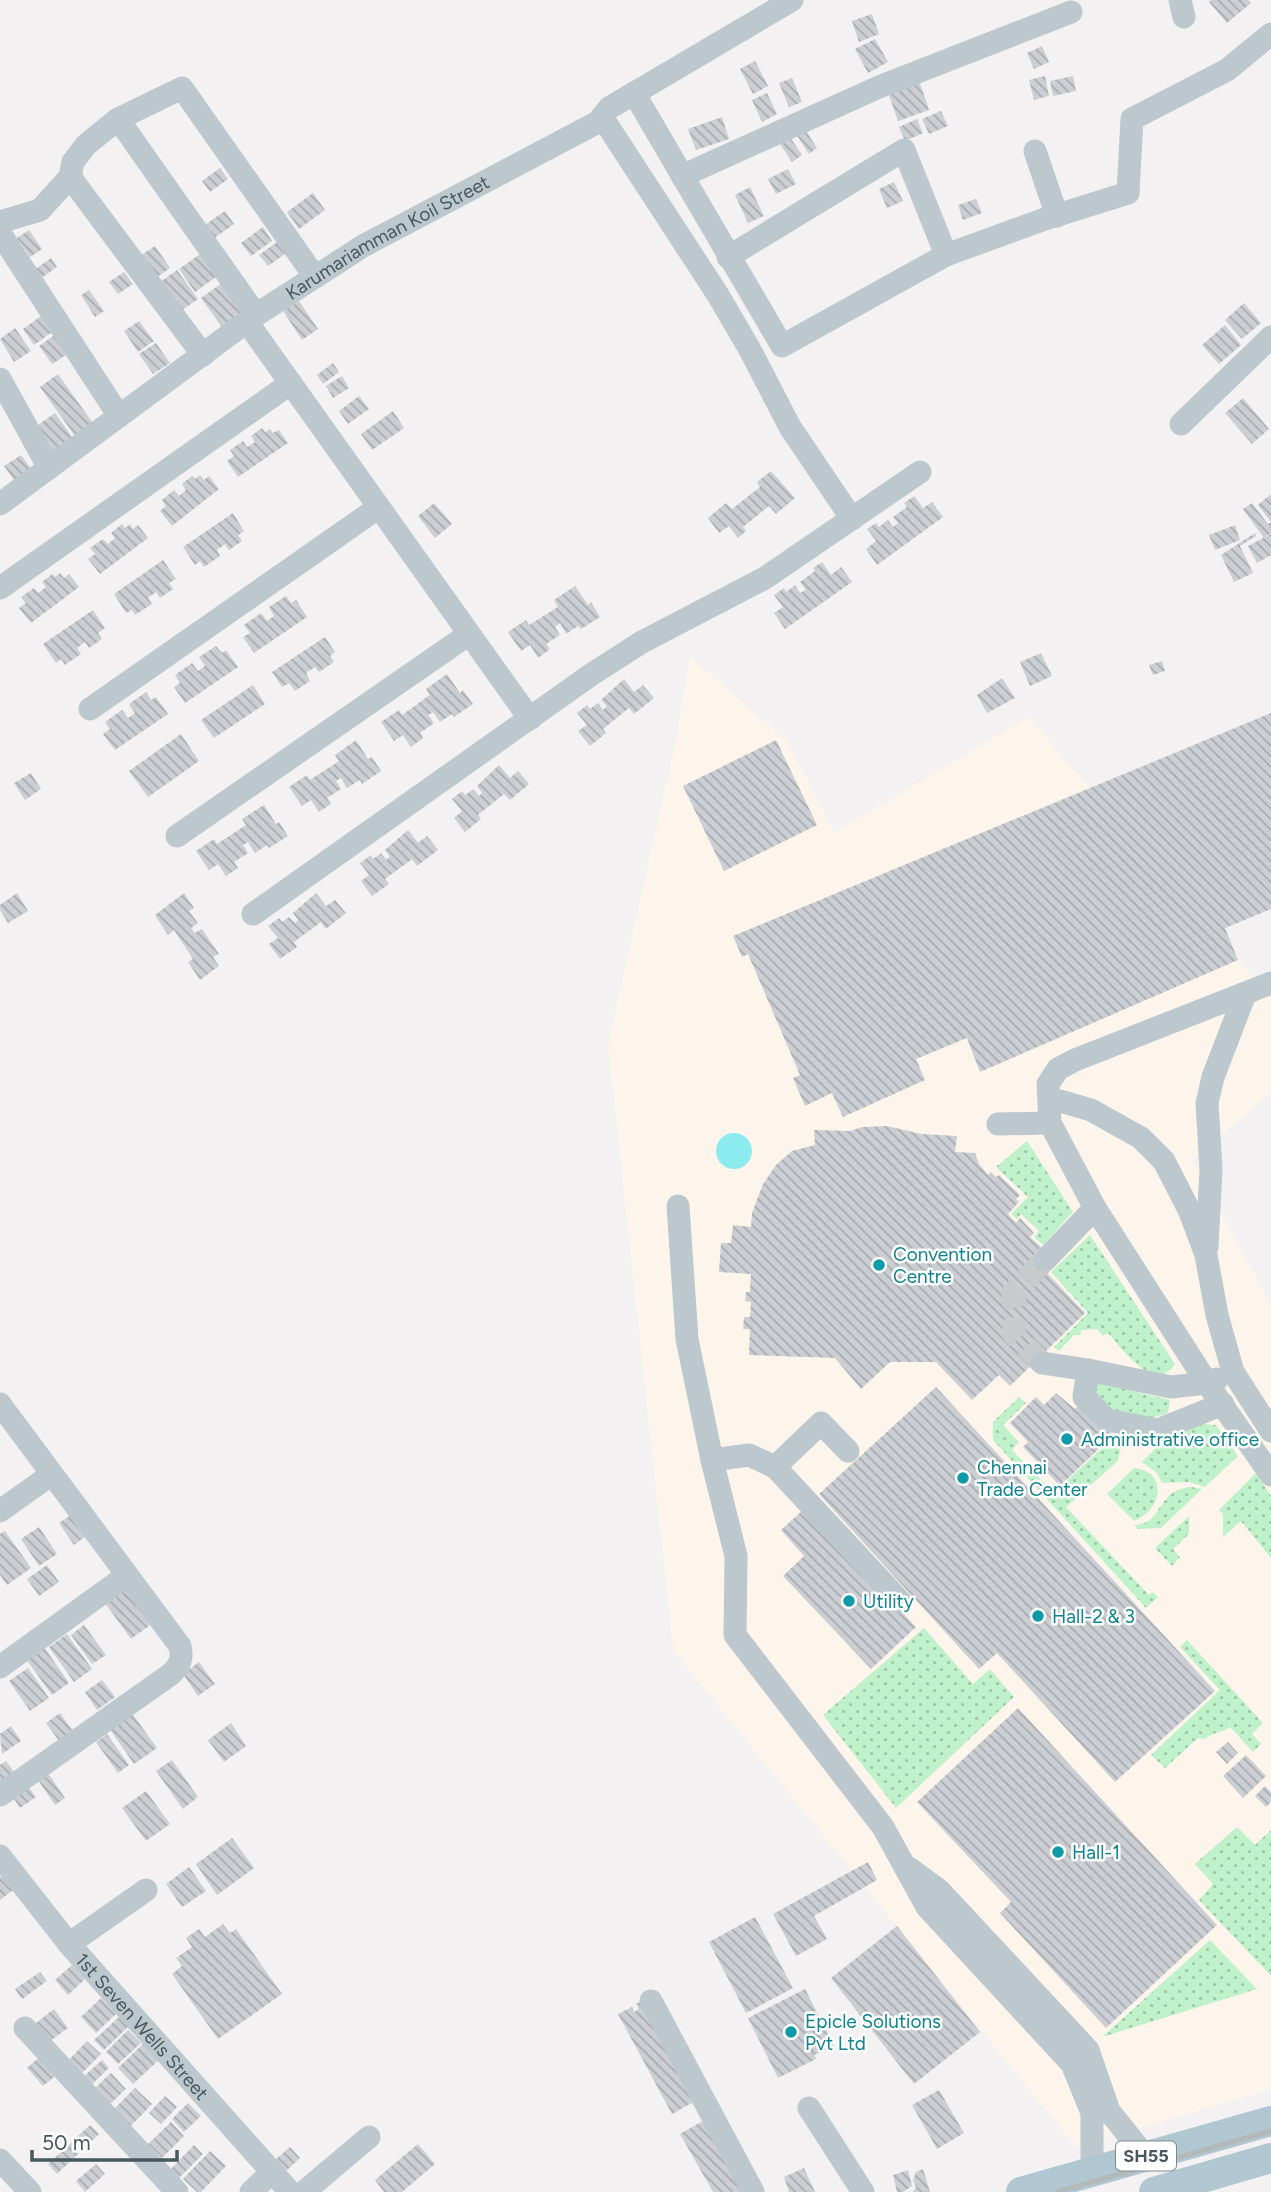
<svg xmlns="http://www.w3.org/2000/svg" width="1271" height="2192" viewBox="0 0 1271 2192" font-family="Figtree,sans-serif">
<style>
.commercial{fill:#fdf5ec}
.grass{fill:url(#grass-dots)}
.water{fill:#8cebef}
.building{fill:url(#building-back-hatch)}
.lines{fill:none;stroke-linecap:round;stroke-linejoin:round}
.minor-tunnel{stroke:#c8cbcc;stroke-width:23;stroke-dasharray:23 11;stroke-linecap:butt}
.minor{stroke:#bcc8ce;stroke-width:23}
.major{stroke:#b0c6d0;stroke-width:30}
.rail{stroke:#b3b8bb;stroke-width:5}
.culture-dot{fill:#0f9aa8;stroke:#fff;stroke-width:2.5}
.labels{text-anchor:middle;stroke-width:5;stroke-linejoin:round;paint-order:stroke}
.shield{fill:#fff;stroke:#7f8a8f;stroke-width:2}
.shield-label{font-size:18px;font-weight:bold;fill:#48585f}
.street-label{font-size:19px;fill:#48585f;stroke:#fff}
.culture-label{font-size:19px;fill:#0d838f;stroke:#fff;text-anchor:start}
</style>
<defs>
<pattern id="grass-dots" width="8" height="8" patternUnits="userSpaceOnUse" patternTransform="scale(1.75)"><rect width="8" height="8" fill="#bff1ca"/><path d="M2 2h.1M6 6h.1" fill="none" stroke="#9dc6a7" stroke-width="1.8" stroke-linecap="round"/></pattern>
<pattern id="building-back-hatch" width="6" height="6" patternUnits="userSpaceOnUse" patternTransform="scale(1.75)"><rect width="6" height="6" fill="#cbcfd4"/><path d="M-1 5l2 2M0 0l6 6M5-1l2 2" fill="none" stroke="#a7abaf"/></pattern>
</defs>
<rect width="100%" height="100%" fill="#f3f1f1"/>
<!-- commercial -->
<path class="commercial" d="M690,657l97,84 47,92 194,-116 243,281v95l-79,67 79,145v784l-195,58 -403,-497 -65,-606 68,-305z"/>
<!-- grass -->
<g class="grass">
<path d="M1027,1141l46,71 -30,33 -9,-8 5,-6 -18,-17 -4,5 -6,-5 17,-17 -32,-30z"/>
<path d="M1090,1235l85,129c-20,31 -53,-15 -67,-31l-5,3 -6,-7 -16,1 -1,5h-6l-15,16 -5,-4 34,-34 -37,-41z"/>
<path d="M1095,1382l75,18 -2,13 -19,6 -38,-8 -15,-12z"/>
<path d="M1019,1397l7,6 -23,22 16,17 -7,8 42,43 61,-57 7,7 -4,18 -52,46 83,88 4,-3 5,5 -12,11 -153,-168v-18z"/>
<path d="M1200,1424l16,1 22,31 -33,31 -16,-5 -27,1 -5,-10 -15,-11c21,-22 29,-28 58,-38z"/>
<path d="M1134,1468c33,3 30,41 0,53l-27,-27z"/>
<path d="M1256,1473l15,23v62l-30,-37 -18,16v-23l-4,-4z"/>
<path d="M1191,1487l11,2 -41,39 -23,1 -4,-4c30,0 21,-35 57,-38z"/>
<path d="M1189,1516v18l-16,15 7,8 -8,9 -17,-18z"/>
<path d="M924,1628l49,56 17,-15 24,28 -118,111 -73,-93z"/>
<path d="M1187,1640l76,83 -11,11 9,10 -8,8 -23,-25c-9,6 -17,5 -25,12l-7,-1 -33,30 -14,-13 69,-65 -40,-43z"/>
<path d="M1237,1827l18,18 16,-15v146l-72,-76 14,-16 -18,-20z"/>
<path d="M1210,1940l47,49 -155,48z"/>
</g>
<!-- water -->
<circle class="water" cx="734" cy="1151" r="18"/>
<!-- building -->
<g class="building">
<path d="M1211,0h37l3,3 -24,20 -18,-21z"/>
<path d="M872,14l7,20 -20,8 -7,-21z"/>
<path d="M875,39l13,23 -20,11 -13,-24z"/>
<path d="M1042,46l7,16 -15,7 -7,-16z"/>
<path d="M755,61l13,25 -15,8 -13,-25z"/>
<path d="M1045,76l4,20 -15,4 -5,-20z"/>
<path d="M1073,76l3,15 -23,5 -3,-15z"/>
<path d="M918,77l11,33 -31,11 -12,-34z"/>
<path d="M792,78l10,24 -13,5 -10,-24z"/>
<path d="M767,93l10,21 -15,8 -10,-22z"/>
<path d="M941,111l7,15 -19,8 -7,-15z"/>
<path d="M722,117l7,22 -33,11 -8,-21z"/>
<path d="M917,119l6,14 -18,8 -6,-14z"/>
<path d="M803,126l14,22 -8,6 -15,-23z"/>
<path d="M788,134l14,21 -10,7 -14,-21z"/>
<path d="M220,168l8,11 -18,13 -8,-11z"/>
<path d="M788,169l8,15 -20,10 -8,-15z"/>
<path d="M894,182l9,19 -16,7 -8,-19z"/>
<path d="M750,187l14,29 -16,7 -13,-28z"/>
<path d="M313,193l12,17 -26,19 -12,-17z"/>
<path d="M976,199l6,14 -19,7 -5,-15z"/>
<path d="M225,211l9,13 -25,18 -10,-13z"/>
<path d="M263,227l9,14 -21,15 -10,-13z"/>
<path d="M29,230l13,19 -12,8 -13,-19z"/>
<path d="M277,242l8,12 -17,12 -9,-11z"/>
<path d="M155,246l15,22 -17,12 -16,-22z"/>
<path d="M203,252l16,23 -24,17 -16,-23z"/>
<path d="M51,258l6,9 -17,12 -6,-9z"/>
<path d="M177,270l21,29 -24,17 -21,-29z"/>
<path d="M124,272l9,12 -15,10 -9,-12z"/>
<path d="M225,281l23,32 -24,17 -23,-32z"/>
<path d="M89,290l15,21 -9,6 -14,-22z"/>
<path d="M299,301l19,28 -16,11 -19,-29z"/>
<path d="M1244,303l17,20 -19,16 -17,-19z"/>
<path d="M41,316l11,16 -18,13 -11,-16z"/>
<path d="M139,321l15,20 -16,11 -14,-21z"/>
<path d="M1225,325l16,20 -22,19 -17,-19z"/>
<path d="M15,328l16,23 -17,11 -14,-23z"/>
<path d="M56,334l13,19 -17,11 -13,-18z"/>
<path d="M156,343l14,20 -17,11 -14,-20z"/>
<path d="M333,363l6,9 -16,12 -6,-9z"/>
<path d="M58,374l37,52 -18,13 -37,-52z"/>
<path d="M342,376l7,12 -16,10 -7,-12z"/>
<path d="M359,396l10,13 -21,15 -9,-13z"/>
<path d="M1243,398l26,31 -17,15 -27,-31z"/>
<path d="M393,411l11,17 -32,22 -11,-16z"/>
<path d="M55,413l20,28 -24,17 -20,-28z"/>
<path d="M262,428l3,4 5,-3 3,4 6,-3 9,13 -50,34 -11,-16 7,-5 -4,-6 13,-9 4,6 8,-5 -4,-6z"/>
<path d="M21,455l12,16 -17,12 -12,-17z"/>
<path d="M771,471l24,27 -19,16 -7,-8 -26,21 3,4 -8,7 -9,-12 -10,7 -11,-15 18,-15 6,6 28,-22 -3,-5z"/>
<path d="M200,475l4,5 5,-4 10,13 -47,37 -12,-15 6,-5 -4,-6 12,-10 5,6 7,-6 -4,-6 10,-8 3,3z"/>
<path d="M1271,494v39l-7,5 -21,-29 9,-6 16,21 3,-2 -13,-17z"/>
<path d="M914,496l9,12 9,-6 11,15 -66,48 -11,-16 10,-8 -9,-12 9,-6 3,4 9,-7 5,7 5,-4 -5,-6 14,-10 -3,-4z"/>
<path d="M434,503l18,21 -17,14 -17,-22z"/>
<path d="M233,513l11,18 -6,4 4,6 -13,9 -4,-6 -8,6 3,6 -16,11 -4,-6 -5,4 -12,-18z"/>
<path d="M122,524l3,4 5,-4 3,5 5,-4 10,13 -48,36 -12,-15 7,-5 -5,-6 13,-9 5,5 7,-6 -4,-5z"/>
<path d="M1235,525l5,15 -25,10 -6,-15z"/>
<path d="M1255,533l1,3 -16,10 13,27 -19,9 -13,-27z"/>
<path d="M1271,534v21l-14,8 -9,-17z"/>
<path d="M163,560l13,19 -7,4 4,6 -13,9 -4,-6 -8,6 4,6 -17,11 -3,-5 -6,3 -12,-19z"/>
<path d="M822,562l9,13 10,-8 11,15 -67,47 -11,-16 9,-6 -9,-12 10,-7 2,4 9,-7 5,8 6,-3 -6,-8 15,-11 -2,-3z"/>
<path d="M60,573l4,5 5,-4 10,13 -48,36 -12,-15 7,-5 -5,-6 13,-9 4,5 8,-6 -4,-5 10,-8 3,3z"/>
<path d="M575,586l13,19 3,-3 9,15 -19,12 -3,-3 -12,8 -6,-11 -5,4 5,8 -14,9 4,5 -12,9 -8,-13 -9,6 -13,-19 18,-12 3,5 29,-18 -4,-7z"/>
<path d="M286,596l5,7 5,-3 11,17 -53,36 -11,-16 7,-4 -6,-8 17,-12 6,8 7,-5 -5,-9z"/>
<path d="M93,610l12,18 -7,5 4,6 -13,9 -4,-6 -8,6 4,6 -16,11 -4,-6 -5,4 -13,-19z"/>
<path d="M325,637l10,15 -5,4 4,6 -15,10 -4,-5 -9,6 4,8 -15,10 -6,-8 -7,4 -10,-15z"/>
<path d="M216,646l6,7 4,-3 12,17 -53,36 -11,-16 6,-4 -5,-8 17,-12 6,8 7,-5 -6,-9z"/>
<path d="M1041,653l11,23 -22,10 -10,-24z"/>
<path d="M1162,661l3,10 -12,4 -4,-10z"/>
<path d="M447,674l13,19 3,-3 10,14 -19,13 -2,-3 -12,8 -7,-10 -5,3 6,8 -14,10 3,5 -12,9 -8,-12 -9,6 -13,-19 18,-12 3,5 28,-20 -4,-6z"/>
<path d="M1002,678l13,20 -28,15 -10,-18z"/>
<path d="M624,679l10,13 9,-7 11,13 -20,16 -5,-6 -26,21 3,4 -16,13 -12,-15 9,-6 -10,-12 10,-8 3,4 8,-6 5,7 4,-4 -6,-6z"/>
<path d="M253,685l12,19 -51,34 -13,-18z"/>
<path d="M146,692l5,8 5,-3 12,17 -53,36 -12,-16 7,-5 -5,-7 17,-12 6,8 7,-5 -6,-9z"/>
<path d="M1271,713v196l-46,19 13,32 -258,112 -13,-34 -51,21 9,21 -82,37 -11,-24 -27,13 -12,-28 7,-3 -52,-121 -6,3 -9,-21z"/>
<path d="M181,734l18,27 -51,36 -19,-26z"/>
<path d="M356,740l12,19 4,-2 9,14 -19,13 -2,-4 -13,8 -6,-10 -5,3 5,8 -14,9 4,6 -12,8 -8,-12 -9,6 -13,-19 18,-12 3,5 29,-19 -4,-6z"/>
<path d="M776,740l41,85 -93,46 -41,-85z"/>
<path d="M499,765l11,13 8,-7 11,13 -19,16 -6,-6 -26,21 3,4 -16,13 -11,-14 8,-7 -10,-12 10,-8 3,4 8,-6 6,7 3,-3 -5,-7z"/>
<path d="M31,773l10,16 -16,11 -11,-17z"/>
<path d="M264,805l12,19 3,-2 9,14 -19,12 -2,-3 -12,8 -7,-11 -5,3 5,8 -14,9 4,6 -12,8 -8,-12 -9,6 -13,-19 18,-12 3,5 29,-19 -4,-6z"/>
<path d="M408,830l10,13 9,-7 11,14 -21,16 -5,-7 -27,20 4,5 -17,12 -11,-15 8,-6 -9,-12 11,-8 2,4 8,-6 5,7 4,-3 -5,-7z"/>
<path d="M17,893l11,18 -20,12 -8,-13v-5z"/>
<path d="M184,893l10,15 -5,3 9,12 -7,5 4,5 7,-4 17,25 -6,3 6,9 -19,14 -12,-18 5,-3 -19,-29 -6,5 -13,-20z"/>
<path d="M316,893l10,13 9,-6 11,13 -20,16 -5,-7 -27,20 3,5 -17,12 -11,-15 9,-6 -10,-12 11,-8 3,4 7,-5 6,6 3,-3 -5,-7z"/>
<path d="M887,1126l34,8 36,2 -2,16 20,1 4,11 9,11 3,-3 5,5 3,-2 21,20 -4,4 3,3 -11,12 8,9 4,-5 14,15 -4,4 11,10 -9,10 53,56 -75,73 -11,-11 -27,25 -36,-38h-46l-29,27 -26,-31 -86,-3 1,-26h-7l1,-12h6l1,-15 -6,-1 1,-9h4l1,-18 -32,-2 2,-29h10l2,-18 18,2 1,-14 11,-29 13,-19 16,-14 23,-6 -1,-15 36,1 12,-4z"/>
<path d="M936,1387l279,304 -100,91 -118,-129 -18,16 -160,-175z"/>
<path d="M1056,1393l19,16 7,-7 31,33 -53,51 -37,-39 5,-5 -18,-19 26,-26 8,8z"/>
<path d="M804,1509l112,118 -45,42 -88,-93 21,-20 -23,-26z"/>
<path d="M74,1513l15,21 -15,11 -15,-22z"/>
<path d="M39,1527l18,27 -18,12 -18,-27z"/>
<path d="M5,1531l26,37 -24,17 -7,-10v-41z"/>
<path d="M47,1565l12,17 -20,14 -12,-17z"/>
<path d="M127,1587l26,36 -22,16 -26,-36z"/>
<path d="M84,1625l22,30 -14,9 -21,-29z"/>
<path d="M67,1634l25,35 -18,13 -25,-35z"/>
<path d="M44,1647l25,36 -17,12 -26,-36z"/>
<path d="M199,1662l16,22 -17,12 -15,-22z"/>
<path d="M28,1668l21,30 -19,13 -21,-30z"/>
<path d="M102,1680l13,17 -18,13 -12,-18z"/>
<path d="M1018,1708l199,217 -111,103 -106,-115 11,-11 -94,-100z"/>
<path d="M131,1712l26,36 -23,16 -25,-36z"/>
<path d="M60,1713l13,18 -14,10 -13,-18z"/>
<path d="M231,1723l15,23 -22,16 -16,-22z"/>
<path d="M11,1726l10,15 -19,13 -2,-20z"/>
<path d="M107,1734l22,31 -11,8 -22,-31z"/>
<path d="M1228,1742l10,11 -11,11 -11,-12z"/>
<path d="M1246,1755l20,21 -23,22 -20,-22z"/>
<path d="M172,1760l26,37 -15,12 -27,-38z"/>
<path d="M6,1761l8,11 -14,10v-17z"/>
<path d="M48,1773l17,25 -10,7 -17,-25z"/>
<path d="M27,1785l9,12 -16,11 -8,-12z"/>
<path d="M1265,1786l6,6v10l-5,5 -11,-11z"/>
<path d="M146,1791l24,33 -24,17 -24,-33z"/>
<path d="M232,1838l22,30 -37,27 -21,-31z"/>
<path d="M868,1862l9,18 -63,36 13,23 -31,17 -23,-42z"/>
<path d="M189,1867l17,24 -24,16 -16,-23z"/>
<path d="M2,1876l11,14 -13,10v-23z"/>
<path d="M755,1917l38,71 -47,25 -37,-71z"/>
<path d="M223,1924l7,9 6,-4 46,65 -64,45 -46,-65 10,-8 -6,-8 16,-11 -6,-9 13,-9 6,8z"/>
<path d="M897,1926l83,106 -66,52 -83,-106z"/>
<path d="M72,1965l13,14 -17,16 -13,-15z"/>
<path d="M40,1972l7,9 -25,18 -7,-10z"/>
<path d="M805,1989l29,57 -20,9 2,4 -38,19 -30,-60z"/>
<path d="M101,1998l15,16 -20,19 -15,-16z"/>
<path d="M643,2000l56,99 -27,15 -54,-100 14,-7 2,5 5,-3 -3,-5z"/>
<path d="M54,2009l14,19 -22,16 -14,-18z"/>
<path d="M119,2017l9,10 -24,23 -10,-10z"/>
<path d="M128,2030l13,13 -23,21 -12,-12z"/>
<path d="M87,2041l14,13 -22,22 -13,-13z"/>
<path d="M145,2042l15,17 -27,25 -15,-16z"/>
<path d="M44,2053l16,19 -17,14 -16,-18z"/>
<path d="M102,2060l7,8 -20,19 -8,-8z"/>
<path d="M111,2073l15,16 -18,17 -15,-16z"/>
<path d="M135,2088l17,16 -26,27 -17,-17z"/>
<path d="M939,2090l25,43 -27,16 -25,-44z"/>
<path d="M165,2096l12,11 -16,17 -12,-11z"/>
<path d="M188,2103l13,13 -17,16 -12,-13z"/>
<path d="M708,2118l41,74h-36l-33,-58z"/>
<path d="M171,2122l13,14 -22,22 -14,-14z"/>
<path d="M90,2125l9,9 -42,40 -9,-10z"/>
<path d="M418,2144l17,20 -33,28h-18l-9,-12z"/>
<path d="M194,2145l9,9 -26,26 -9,-8z"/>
<path d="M290,2147l10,11 -15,14 -10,-12z"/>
<path d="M210,2151l16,15 -25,26h-4l-14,-13z"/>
<path d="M96,2164l9,10 -20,18 -9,-11z"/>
<path d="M804,2168l11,24h-26l-5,-15z"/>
<path d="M923,2169l7,23h-17l3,-5 -3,-7 3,-8z"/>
<path d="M908,2170l4,16 -9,6h-6l-4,-17z"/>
</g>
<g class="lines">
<!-- minor-tunnel -->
<path class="minor-tunnel" d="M1042,1363l-29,-30 5,-20 -5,-20 32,-33"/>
<!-- minor -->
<g class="minor">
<path d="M1180,0l4,17"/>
<path d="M634,93l148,253 164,-91 99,-36 83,-26 4,-74 95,-49 44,-36"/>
<path d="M602,117l116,178 31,53 41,79 62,92"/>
<path d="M1035,151l22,65"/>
<path d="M682,176l197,-89 192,-75"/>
<path d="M70,177l133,178"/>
<path d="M0,222l40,-12 30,-33 3,-15 13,-17 32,-26"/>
<path d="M0,233l119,183"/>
<path d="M728,257l176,-107 42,105"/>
<path d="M256,315l-138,-196 64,-31 133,189"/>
<path d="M247,322l283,397"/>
<path d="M0,379l49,89"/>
<path d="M1181,424l90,-87"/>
<path id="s1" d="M0,504l256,-189 107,-69 235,-124 11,-14 183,-108"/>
<path d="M0,588l291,-205"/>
<path d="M90,709l289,-202"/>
<path d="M177,836l292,-202"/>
<path d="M253,914l339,-240 50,-32 123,-64 155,-106"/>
<path d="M1271,983l-196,77 -17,9 -10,15 2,39 45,85 112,175 64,92"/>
<path d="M1051,1105l9,-4 31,9 50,28 23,23 26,51 16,43 11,60 16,57 38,59"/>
<path d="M998,1124l52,-1"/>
<path d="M678,1206l9,133 25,121 24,96 -1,79 148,192 44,80 145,157 20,49v58"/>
<path d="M1207,1247l4,-78 -4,-66 6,-26 32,-83"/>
<path d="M1045,1260l50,-52"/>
<path d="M1042,1363l46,7 83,17 36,-4 10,-4"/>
<path d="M1088,1370l-4,27 23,23 51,10 65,-26"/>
<path d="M0,1404l180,242c3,13 0,19 -9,28l-171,121"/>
<path d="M712,1460l37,-5 26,12 46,-44 27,28"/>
<path d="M775,1467l126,135"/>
<path d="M0,1511l52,-37"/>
<path d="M0,1667l126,-91"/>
<path id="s2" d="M0,1856l69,88 221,248"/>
<path d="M909,1868l31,23 148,159 21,61 36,45"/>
<path d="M69,1944l77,-54"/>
<path d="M651,2001l102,191"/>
<path d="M25,2028l152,164"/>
<path d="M809,2108l54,84"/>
<path d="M0,2160l30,32"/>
<path d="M251,2192l21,-20"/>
<path d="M304,2192l65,-55"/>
</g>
<!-- major -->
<g class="major">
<path d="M1021,2192l250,-71"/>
<path d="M1154,2192l117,-34"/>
</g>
<!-- rail -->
<path class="rail" d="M1057,2192l214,-61"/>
</g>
<!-- markers -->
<g class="culture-dot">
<circle cx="879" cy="1265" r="7"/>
<circle cx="1067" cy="1439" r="7"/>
<circle cx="963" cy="1478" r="7"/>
<circle cx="849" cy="1601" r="7"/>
<circle cx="1038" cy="1616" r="7"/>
<circle cx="1058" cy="1852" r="7"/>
<circle cx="791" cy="2032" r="7"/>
</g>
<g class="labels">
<!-- shield labels -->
<rect class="shield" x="1116" y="2141.5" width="60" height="29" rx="5"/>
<g class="shield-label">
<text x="1146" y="2162">SH55</text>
</g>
<!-- street labels -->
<g class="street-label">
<text dy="7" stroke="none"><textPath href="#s1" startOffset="471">Karumariamman Koil Street</textPath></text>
<text dy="7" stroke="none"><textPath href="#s2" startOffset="222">1st Seven Wells Street</textPath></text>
</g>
<!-- culture labels -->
<g class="culture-label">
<text x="893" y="1261">Convention<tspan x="893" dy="22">Centre</tspan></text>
<text x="1081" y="1446">Administrative office</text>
<text x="977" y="1474">Chennai<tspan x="977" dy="22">Trade Center</tspan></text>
<text x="863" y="1608">Utility</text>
<text x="1052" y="1623">Hall-2 &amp; 3</text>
<text x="1072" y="1859">Hall-1</text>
<text x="805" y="2028">Epicle Solutions<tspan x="805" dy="22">Pvt Ltd</tspan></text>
</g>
</g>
<!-- scale -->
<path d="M32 2150v10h145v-10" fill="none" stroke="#48585f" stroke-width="3.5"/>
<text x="42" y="2150" font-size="21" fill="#48585f" stroke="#ffffff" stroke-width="5" paint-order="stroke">50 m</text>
</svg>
